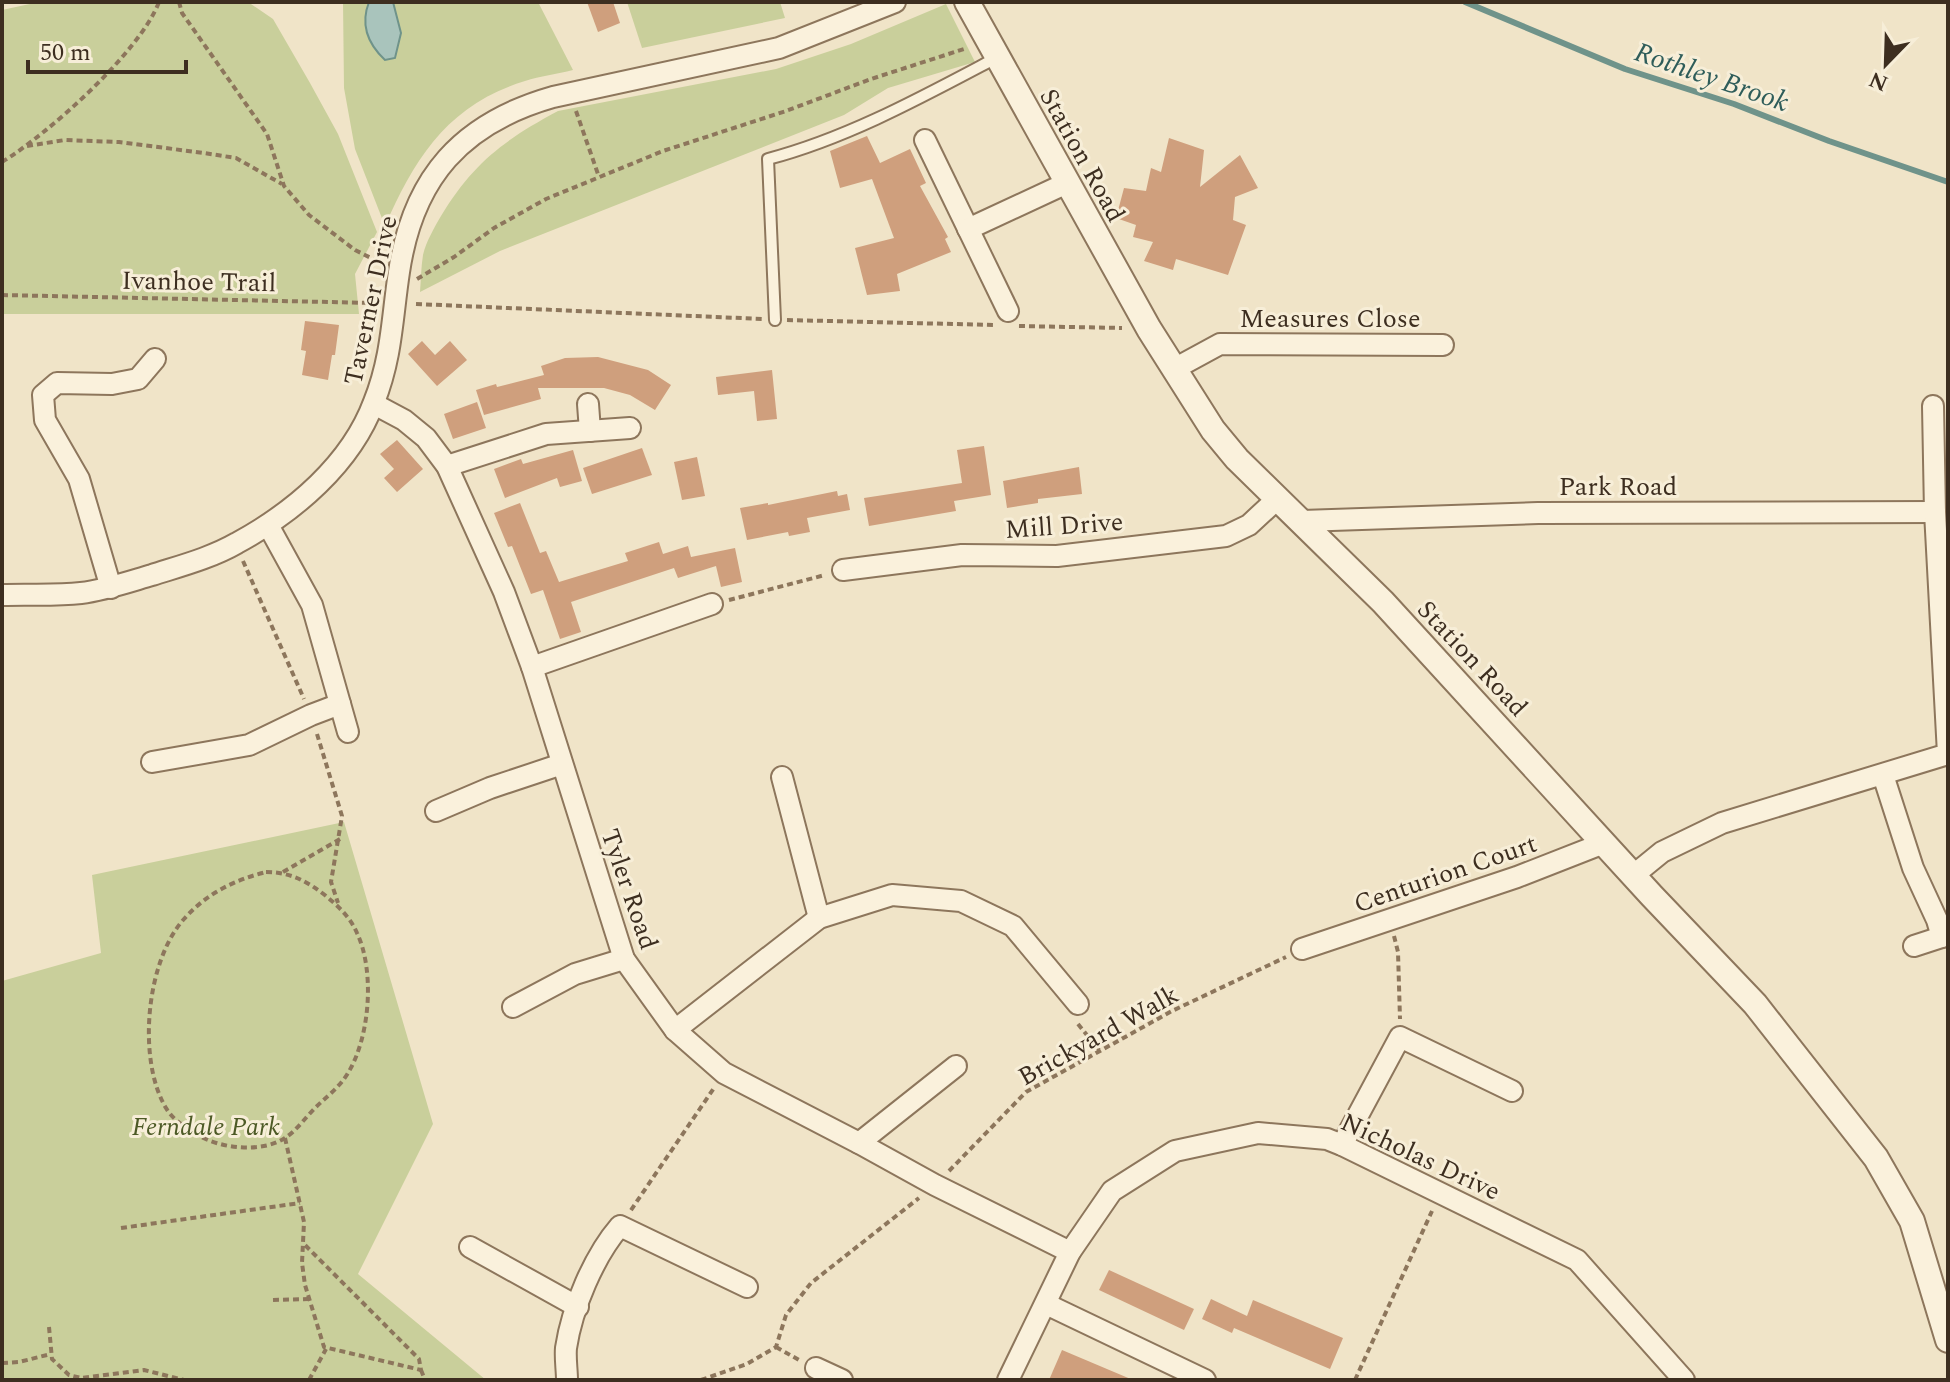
<svg xmlns="http://www.w3.org/2000/svg" width="1950" height="1382" viewBox="0 0 1950 1382" font-family="Spectral,serif">
<style>
.green{fill:#c9cf9b}
.water{fill:#a9c4bc;stroke:#6f938a;stroke-width:2}
.lines{fill:none;stroke-linecap:round;stroke-linejoin:round}
.stream{stroke:#6f938a;stroke-width:6}
.building{fill:#cf9f7d}
.service-casing{stroke:#8d765c;stroke-width:14}
.minor-casing{stroke:#8d765c;stroke-width:24}
.tertiary-casing{stroke:#8d765c;stroke-width:28}
.path{stroke:#8d765c;stroke-width:4;stroke-dasharray:6 4;stroke-linecap:butt}
.service{stroke:#faf1dc;stroke-width:10}
.minor{stroke:#faf1dc;stroke-width:20}
.tertiary{stroke:#faf1dc;stroke-width:24}
.labels{text-anchor:middle;stroke-width:6;stroke-linejoin:round;paint-order:stroke}
.street-label{font-size:26px;fill:#3d2e20;stroke:#f7eed8}
.park-label{font-size:26px;font-style:italic;fill:#4d5a26;stroke:#f7eed8}
.water-label{font-size:28px;font-style:italic;fill:#2f5d5a;stroke:#f7eed8}
</style>
<rect width="100%" height="100%" fill="#f0e4c8"/>
<!-- green -->
<g class="green">
<path d="M39,2h209l25,17 37,64 28,51 39,98 -22,42 4,40h-357v-304z"/>
<path d="M343,2h195l35,68c-16,4 -33,6 -48,11 -76,23 -110,76 -140,145l-30,-77 -11,-61z"/>
<path d="M627,2h153l5,16 -143,30z"/>
<path d="M946,4l29,58 -87,26 -44,27 -344,136 -80,41c1,-12 1,-25 3,-37 3,-13 11,-27 18,-39 32,-53 63,-76 117,-105l218,-42 75,-25z"/>
<path d="M344,822l89,302 -75,150 128,106h-484v-399l99,-28 -9,-78z"/>
</g>
<!-- water -->
<path class="water" d="M369,2h24l8,31 -6,25 -10,2c-17,-16 -25,-35 -16,-58z"/>
<g class="lines">
<!-- stream -->
<path class="stream" d="M1465,2l160,67 109,35 95,37 119,41"/>
</g>
<!-- building -->
<g class="building">
<path d="M587,2h26l7,21 -22,9z"/>
<path d="M867,136l13,27 30,-14 16,34 -6,3 28,51 -3,2 6,13 -54,22 3,17 -33,4 -12,-47 39,-10 -22,-59 -32,9 -10,-37z"/>
<path d="M1169,138l35,12 -4,37 40,-32 18,33 -23,9 -2,23 13,5 -18,50 -52,-16 -3,11 -29,-9 9,-19 -20,-5 3,-12 -20,-7 8,-30 22,3 5,-23 10,4z"/>
<path d="M305,321l34,4 -4,30h-3l-4,25 -26,-5 4,-24 -5,-1z"/>
<path d="M422,341l13,14 15,-14 17,19 -30,26 -29,-32z"/>
<path d="M598,357l50,13 23,15 -16,25 -25,-15 -26,-7h-66l3,11 -57,16 -8,-25 20,-6 1,3 47,-12 -3,-9 24,-8z"/>
<path d="M772,370l5,49 -20,2 -3,-30 -36,4 -2,-18z"/>
<path d="M477,402l9,26 -33,11 -9,-25z"/>
<path d="M397,440l26,29 -26,23 -13,-14 10,-9 -14,-15z"/>
<path d="M984,446l7,49 -37,6 2,10 -87,15 -5,-28 98,-15 -5,-33z"/>
<path d="M642,448l10,27 -60,19 -9,-26z"/>
<path d="M573,450l9,31 -22,6 -3,-9 -52,20 -11,-29 27,-10 2,5z"/>
<path d="M697,457l8,39 -23,4 -8,-38z"/>
<path d="M1079,467l3,27 -44,5v4l-31,5 -4,-27z"/>
<path d="M837,491l1,5 9,-2 3,16 -43,8 3,14 -21,4 -1,-4 -41,8 -7,-32 28,-5v2z"/>
<path d="M520,503l20,50 6,-2 13,31 69,-21 -3,-8 34,-11 4,12 25,-8 3,11 44,-9 7,34 -21,5 -5,-21 -38,12 -4,-10 -103,34 10,30 -21,7 -17,-49 -12,4 -19,-48 -4,1 -14,-34z"/>
<path d="M1109,1270l85,39 -10,21 -85,-40z"/>
<path d="M1211,1299l36,17 6,-16 90,38 -13,31 -96,-41 -2,5 -30,-14z"/>
<path d="M1062,1350l71,30h-84z"/>
</g>
<g class="lines">
<defs>
<path id="service" d="M775,320l-7,-161c80,-21 156,-63 228,-101"/>
<g id="minor">
<path d="M925,140l83,171"/>
<path d="M968,229l99,-46"/>
<path d="M1174,369l46,-25 223,1"/>
<path d="M374,404l30,16 22,18 21,28 57,126 28,75 92,292 51,71 49,43 135,70 76,42 135,67"/>
<path d="M588,404l2,27"/>
<path d="M447,466l99,-32 84,-6"/>
<path d="M1302,521l236,-8 397,-1"/>
<path d="M268,525l44,80 36,127"/>
<path d="M843,570l119,-15 95,1 169,-20 23,-11 28,-26"/>
<path d="M111,588l-32,-109 -34,-59 -2,-25 14,-12 55,1 26,-5 17,-20"/>
<path d="M2,595c26,-1 53,1 79,-2 24,-3 47,-11 71,-18 28,-9 59,-17 85,-32 57,-31 114,-79 137,-141 18,-45 18,-84 25,-130 14,-95 63,-149 154,-175l226,-49 116,-46"/>
<path d="M532,667l180,-63"/>
<path d="M152,762l97,-17 62,-30 29,-11"/>
<path d="M1883,775l30,93 24,52 5,17"/>
<path d="M782,777l37,141"/>
<path d="M436,811l54,-23 72,-24"/>
<path d="M1635,874l27,-22 60,-29 226,-69 -13,-242 -2,-106"/>
<path d="M1914,946l34,-11"/>
<path d="M1302,949l215,-72 87,-34"/>
<path d="M513,1007l62,-33 49,-15"/>
<path d="M675,1030l144,-112 73,-23 69,6 52,25 65,78"/>
<path d="M859,1143l97,-77"/>
<path d="M1342,1145l58,-108 112,54"/>
<path d="M470,1247l108,60"/>
<path d="M1046,1304l159,76"/>
<path d="M816,1368l26,12"/>
<path d="M567,1380c0,-10 -2,-22 -1,-32 6,-40 28,-92 54,-122l127,61"/>
<path d="M1008,1380l62,-128 42,-61 63,-40 83,-18 69,6 15,6 235,115 107,120"/>
</g>
<path id="tertiary" d="M967,2l182,327 64,101 24,29 146,143 269,294 103,108 121,154 36,63 36,119"/>
</defs>
<!-- service casing -->
<use href="#service" class="service-casing"/>
<!-- minor casing -->
<use href="#minor" class="minor-casing"/>
<!-- tertiary casing -->
<use href="#tertiary" class="tertiary-casing"/>
<!-- path -->
<g class="path">
<path d="M179,2l3,11 85,121 17,52 25,29 46,35 28,14"/>
<path d="M576,111l23,66"/>
<path d="M27,146l38,-6 54,2 85,11 32,5 46,26"/>
<path d="M2,162c46,-28 138,-110 157,-160"/>
<path d="M417,279l37,-22 40,-29 52,-29 117,-48 123,-40 85,-32 96,-31"/>
<path d="M2,295l373,8"/>
<path d="M416,304l347,15"/>
<path d="M787,320l207,5"/>
<path d="M1019,326l103,2"/>
<path d="M243,561l61,138"/>
<path d="M729,600l96,-25"/>
<path d="M317,734l25,82 -11,66 7,21"/>
<path d="M266,872c24,0 41,9 60,24 13,11 24,21 31,37 18,38 13,104 -9,140 -9,15 -21,23 -33,35 -9,9 -19,23 -30,30 -23,15 -64,11 -87,-3 -12,-7 -25,-15 -32,-27 -29,-48 -20,-147 18,-189 22,-25 50,-39 82,-47z"/>
<path d="M283,872l57,-33"/>
<path d="M1394,936l4,16 2,67"/>
<path d="M1078,1024l21,26"/>
<path d="M285,1138l19,84 -2,41 3,22 19,62 97,23 -2,-11 -116,-116"/>
<path d="M949,1171l77,-79 146,-81 114,-54"/>
<path d="M631,1210l83,-122"/>
<path d="M121,1228l179,-25"/>
<path d="M273,1300l35,-1"/>
<path d="M49,1327l3,32 17,16 12,3 63,-8 40,10"/>
<path d="M776,1347l23,13"/>
<path d="M2,1363l17,-1 32,-8"/>
<path d="M421,1370l4,10"/>
<path d="M309,1380l17,-31"/>
<path d="M701,1380l46,-16 29,-17 10,-32 25,-32 108,-85"/>
<path d="M1355,1380l77,-169"/>
</g>
<!-- service -->
<use href="#service" class="service"/>
<!-- minor -->
<use href="#minor" class="minor"/>
<!-- tertiary -->
<use href="#tertiary" class="tertiary"/>
</g>
<g class="labels">
<!-- street labels -->
<g class="street-label">
<text transform="translate(1083 155) rotate(61)" y="9">Station Road</text>
<text transform="translate(199 281) rotate(1)" y="9">Ivanhoe Trail</text>
<text transform="translate(370 300) rotate(-78)" y="9">Taverner Drive</text>
<text x="1330" y="327">Measures Close</text>
<text x="1618" y="495">Park Road</text>
<text transform="translate(1064 525) rotate(-4)" y="9">Mill Drive</text>
<text transform="translate(1473 658) rotate(47)" y="9">Station Road</text>
<text transform="translate(1445 873) rotate(-19)" y="9">Centurion Court</text>
<text transform="translate(630 889) rotate(71)" y="9">Tyler Road</text>
<text transform="translate(1098 1035) rotate(-29)" y="9">Brickyard Walk</text>
<text transform="translate(1421 1156) rotate(25)" y="9">Nicholas Drive</text>
</g>
<!-- park labels -->
<g class="park-label">
<text x="206" y="1135">Ferndale Park</text>
</g>
<!-- water labels -->
<g class="water-label">
<text transform="translate(1712 76) rotate(19)" y="10">Rothley Brook</text>
</g>
</g>
<!-- border -->
<rect width="1950" height="1382" fill="none" stroke="#3d2e20" stroke-width="8"/>
<!-- north arrow -->
<g transform="translate(1886 64) rotate(203)" stroke="#f7eed8" stroke-width="6" paint-order="stroke">
<path d="M0-6L14 30L0 20L-14 30Z" fill="#3d2e20"/>
<text y="-12" font-size="22" font-weight="bold" text-anchor="middle" fill="#3d2e20">N</text>
</g>
<!-- scale -->
<path d="M28 60v12h158v-12" fill="none" stroke="#3d2e20" stroke-width="4"/>
<text x="40" y="60" font-size="24" fill="#3d2e20" stroke="#f7eed8" stroke-width="6" paint-order="stroke">50 m</text>
</svg>
